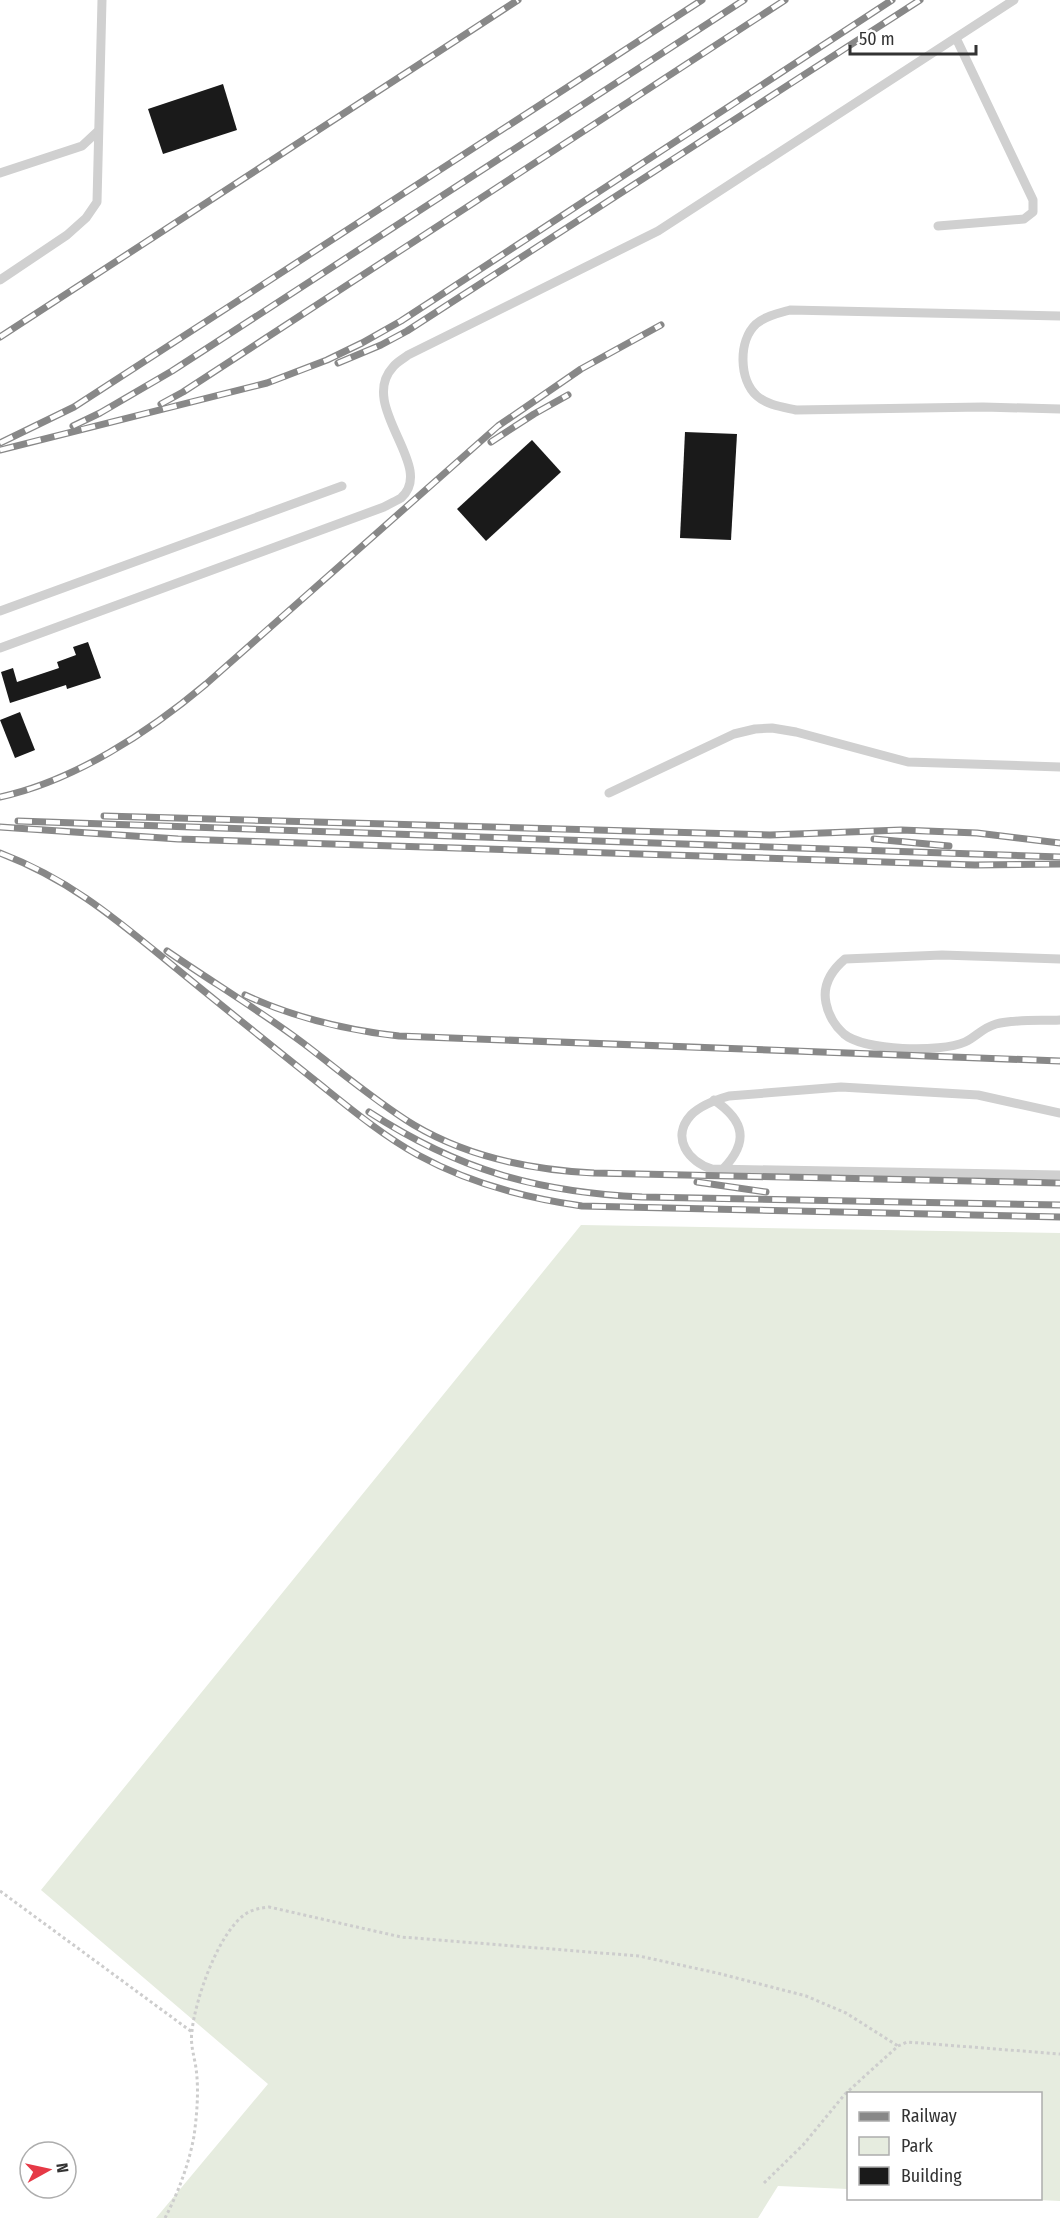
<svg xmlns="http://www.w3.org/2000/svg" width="1060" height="2218" viewBox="0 0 1060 2218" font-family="'Fira Sans Condensed',sans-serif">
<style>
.green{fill:#e6ecdf}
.building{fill:#1a1a1a}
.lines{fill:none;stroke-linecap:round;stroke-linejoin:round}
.path{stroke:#cdcdcd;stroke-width:3;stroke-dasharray:3 3;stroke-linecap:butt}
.service{stroke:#d0d0d0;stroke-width:9}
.rail-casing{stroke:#888;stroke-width:7}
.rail{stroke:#fff;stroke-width:4.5;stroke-dasharray:14;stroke-linecap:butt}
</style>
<rect width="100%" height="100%" fill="#fff"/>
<!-- green -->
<path class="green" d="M581,1225l479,8v968l-44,-2 24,-1v-104h-192v95l-70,-3 -20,32h-602l112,-134 -227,-194z"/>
<!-- building -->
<g class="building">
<path d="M223,84l14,46 -74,24 -15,-45z"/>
<path d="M685,432l52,2 -6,106 -51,-2z"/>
<path d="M532,440l29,32 -75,69 -29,-32z"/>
<path d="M88,642l13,36 -34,11 -1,-4 -56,18 -9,-31 12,-4 4,14 42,-14 -2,-6 19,-7 -3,-8z"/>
<path d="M20,712l15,38 -20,8 -15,-38z"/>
</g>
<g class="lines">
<!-- path -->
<g class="path">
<path d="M0,1891l192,141"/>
<path d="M764,2183l39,-38 42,-51 53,-48 9,-4 153,12"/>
<path d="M165,2218c13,-25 24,-54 29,-82 3,-22 5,-46 2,-68 -2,-13 -6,-24 -4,-37 3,-31 27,-101 55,-118 7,-4 14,-5 22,-6l132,30 238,19 78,17 89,23 40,17 52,33"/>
</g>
<!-- service -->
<g class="service">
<path d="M0,173l82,-27 15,-14"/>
<path d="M938,226l86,-7 9,-7v-12l-77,-162"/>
<path d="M0,280l67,-45 19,-17 11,-16 5,-202"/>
<path d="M1060,316l-270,-6c-11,3 -25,6 -34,14 -18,17 -17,56 1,72 10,9 26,11 39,14l187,-3 77,2"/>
<path d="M0,611l342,-125"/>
<path d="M0,648l384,-141c5,-3 12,-6 17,-9 36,-31 -44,-92 -8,-131 4,-5 10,-8 15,-12l250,-124 356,-231"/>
<path d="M609,793l125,-59 21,-5 17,-1 24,4 112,30 152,5"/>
<path d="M1060,959l-118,-4 -97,4c-13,11 -23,25 -19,44 2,11 9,23 18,31 20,17 96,19 121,8 11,-5 17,-14 31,-18 18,-5 45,-3 64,-4"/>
<path d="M714,1100c31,21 35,42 9,69"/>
<path d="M1060,1113l-82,-18 -137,-8 -112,9c-14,4 -28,9 -38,19 -21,23 -2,47 21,54l348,6"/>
</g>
<defs>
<g id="rail">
<path d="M0,337l518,-337"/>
<path d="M338,363l43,-18 26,-14 513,-331"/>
<path d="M161,404l22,-12 602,-392"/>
<path d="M73,426l27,-13 72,-42 572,-371"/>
<path d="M491,442l43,-28 34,-19"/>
<path d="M0,443l74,-36 628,-407"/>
<path d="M0,450l267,-67 60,-23 35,-17 39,-22 491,-321"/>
<path d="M0,797c74,-16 149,-65 206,-113l292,-258 83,-57 80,-44"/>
<path d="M104,816l666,19 131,-5 76,3 83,10"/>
<path d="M18,821l1042,36"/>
<path d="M0,827l178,12 797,26 85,-1"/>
<path d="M874,839l75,7"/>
<path d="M0,853c73,28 118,68 177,116 45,37 90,73 135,109 34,27 68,56 106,77 51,28 107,43 164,51l478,11"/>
<path d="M167,951c45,31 92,59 136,92 37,28 72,58 111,82 54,32 117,45 180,48l466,10"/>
<path d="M245,995c50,23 100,35 154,41l661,25"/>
<path d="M369,1112c90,58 167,80 273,85l418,8"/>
<path d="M697,1182l69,10"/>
</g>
</defs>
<!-- rail casing -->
<use href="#rail" class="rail-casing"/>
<!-- rail -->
<use href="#rail" class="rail"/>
</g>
<!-- legend -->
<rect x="847" y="2092" width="195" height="108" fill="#ffffff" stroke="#adadad" stroke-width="1.5"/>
<rect x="859" y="2112" width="30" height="9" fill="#888888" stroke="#adadad" stroke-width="1.5"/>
<text x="901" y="2122" font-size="18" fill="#333333">Railway</text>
<rect x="859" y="2137" width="30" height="18" fill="#e6ecdf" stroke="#adadad" stroke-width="1.5"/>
<text x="901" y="2152" font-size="18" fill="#333333">Park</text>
<rect x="859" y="2167" width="30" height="18" fill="#1a1a1a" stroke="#adadad" stroke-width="1.5"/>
<text x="901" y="2182" font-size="18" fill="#333333">Building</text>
<!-- north arrow -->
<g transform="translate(48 2170) rotate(82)"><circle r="28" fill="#ffffff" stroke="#adadad" stroke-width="1.5"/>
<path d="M0-4.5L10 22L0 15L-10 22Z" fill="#e63946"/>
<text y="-9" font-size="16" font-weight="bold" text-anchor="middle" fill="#333333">N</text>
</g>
<!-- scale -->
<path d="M850 45v9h126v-9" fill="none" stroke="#333333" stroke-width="3"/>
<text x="859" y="45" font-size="18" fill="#333333" stroke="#ffffff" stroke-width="4.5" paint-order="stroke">50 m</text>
</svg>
